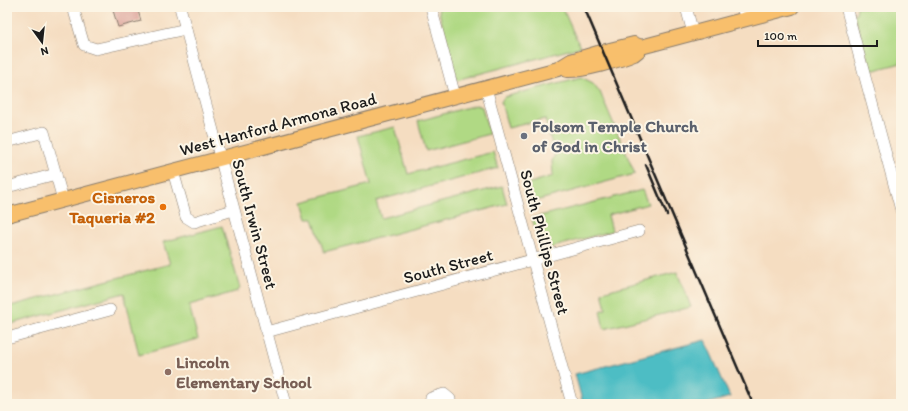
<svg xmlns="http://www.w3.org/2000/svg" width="908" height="411" viewBox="0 0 908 411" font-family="Itim,sans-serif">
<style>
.green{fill:#b0d984;stroke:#667a50}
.water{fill:#4ebdc4;stroke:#356c70}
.building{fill:#d69089}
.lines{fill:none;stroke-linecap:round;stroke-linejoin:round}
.minor-casing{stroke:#887c6e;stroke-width:12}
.major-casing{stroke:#887c6e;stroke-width:16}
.minor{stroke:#fff;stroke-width:11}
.major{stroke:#f8bf6c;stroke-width:14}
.rail{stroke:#1c1c1c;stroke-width:2.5}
.worship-dot{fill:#6b7280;stroke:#fcf5e5;stroke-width:1.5}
.food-dot{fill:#e8710a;stroke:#fcf5e5;stroke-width:1.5}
.education-dot{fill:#8d6e63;stroke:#fcf5e5;stroke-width:1.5}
.labels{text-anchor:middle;stroke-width:4;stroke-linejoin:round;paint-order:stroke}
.street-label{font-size:17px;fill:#1c1c1c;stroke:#fcf5e5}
.worship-label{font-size:17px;font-weight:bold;fill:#5b616d;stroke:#fcf5e5;text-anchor:start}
.food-label{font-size:17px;font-weight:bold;fill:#c56008;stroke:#fcf5e5;text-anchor:end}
.education-label{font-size:17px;font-weight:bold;fill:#785e54;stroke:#fcf5e5;text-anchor:start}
</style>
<rect width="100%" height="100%" fill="#fcf5e5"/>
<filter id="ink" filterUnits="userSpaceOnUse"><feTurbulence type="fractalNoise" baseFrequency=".025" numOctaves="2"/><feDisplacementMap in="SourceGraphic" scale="8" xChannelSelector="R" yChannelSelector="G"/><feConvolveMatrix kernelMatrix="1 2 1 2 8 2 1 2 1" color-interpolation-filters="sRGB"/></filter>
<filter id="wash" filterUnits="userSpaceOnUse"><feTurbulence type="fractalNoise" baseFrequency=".012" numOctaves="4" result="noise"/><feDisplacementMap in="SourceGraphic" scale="16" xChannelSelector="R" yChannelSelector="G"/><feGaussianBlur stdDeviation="0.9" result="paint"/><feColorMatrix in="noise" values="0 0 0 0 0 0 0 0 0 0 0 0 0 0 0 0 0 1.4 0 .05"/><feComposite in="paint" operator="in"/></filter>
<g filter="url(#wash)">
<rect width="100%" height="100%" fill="#f5ddc1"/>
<!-- green -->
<g class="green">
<path d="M438,7h124l18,40 -124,33z"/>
<path d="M857,7h44v56l-30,8 -17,-57 2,-1z"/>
<path d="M581,77l12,6 7,9 35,82 -107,29 -5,-18 30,-9 -1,-15 3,-6 -10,-36 -37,9 -7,-26 3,-5z"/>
<path d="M476,105l6,2 7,27 -63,17 -8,-30z"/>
<path d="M395,127l13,47 85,-22 5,16 -122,33 5,17 121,-32 5,18 -183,48 -11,-33h-6l-5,-17 69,-18 -13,-48z"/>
<path d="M642,190l6,14 -40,11 4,16 -66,18 -6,-3 -8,-28z"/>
<path d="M222,226l18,62 -2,3 -49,14 9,34 -59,16 -15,-62 -117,32v-18l163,-43 -7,-22z"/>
<path d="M677,272l14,35 -87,22 -4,-18 6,-2 -4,-17z"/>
</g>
<!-- water -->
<path class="water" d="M705,340l25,57 -24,7h-123l-8,-30z"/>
<g id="blocks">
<!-- building -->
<path class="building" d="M112,7h25l4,14 -23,6z"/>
</g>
</g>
<g filter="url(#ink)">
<use href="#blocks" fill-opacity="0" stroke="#887c6e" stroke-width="1"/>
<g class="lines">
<defs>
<g id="minor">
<path d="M73,7l11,38 12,4 90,-20"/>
<path d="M180,7l106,397"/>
<path d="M431,7l24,89"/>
<path d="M686,7l7,26"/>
<path d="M742,7l4,12"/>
<path d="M846,7l55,203"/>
<path d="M486,88l86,316"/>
<path d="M7,142l37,-10 19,68"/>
<path d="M173,171l13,46 8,5 39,-12"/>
<path d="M7,187l49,-13"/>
<path d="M266,332l373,-101"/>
<path d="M7,338l103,-28"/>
<path d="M430,404l1,-6 13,-4 6,5 1,5"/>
</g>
<g id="major">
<path d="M567,70c14,1 53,-10 67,-16 3,-2 5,-4 7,-7l151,-40"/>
<path d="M7,215l551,-146 13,-8 27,-8 36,-9 7,3"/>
</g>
</defs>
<!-- minor casing -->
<use href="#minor" class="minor-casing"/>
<!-- major casing -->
<use href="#major" class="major-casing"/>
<!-- minor -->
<use href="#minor" class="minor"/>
<!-- major -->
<use href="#major" class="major"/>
<!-- rail -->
<g class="rail">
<path d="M584,7l169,397"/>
<path d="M646,165l21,50"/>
</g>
</g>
</g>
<!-- markers -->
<circle class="worship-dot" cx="524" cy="136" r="4"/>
<circle class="food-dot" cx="163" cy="207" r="4"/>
<circle class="education-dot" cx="168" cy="372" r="4"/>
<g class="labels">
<!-- street labels -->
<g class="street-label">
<text transform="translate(278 124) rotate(-15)" y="6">West Hanford Armona Road</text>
<text transform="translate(255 224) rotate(75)" y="6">South Irwin Street</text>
<text transform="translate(545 242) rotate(75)" y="6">South Phillips Street</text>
<text transform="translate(448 266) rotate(-15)" y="6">South Street</text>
</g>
<!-- worship labels -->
<g class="worship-label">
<text x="532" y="132">Folsom Temple Church<tspan x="532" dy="20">of God in Christ</tspan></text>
</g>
<!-- food labels -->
<g class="food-label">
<text x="155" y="203">Cisneros<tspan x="155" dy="20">Taqueria #2</tspan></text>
</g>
<!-- education labels -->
<g class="education-label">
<text x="176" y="368">Lincoln<tspan x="176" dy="20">Elementary School</tspan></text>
</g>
</g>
<!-- margin -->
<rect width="908" height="411" fill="none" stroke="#fcf5e5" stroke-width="24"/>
<!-- north arrow -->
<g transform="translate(42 42) rotate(165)" stroke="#fcf5e5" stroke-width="3" paint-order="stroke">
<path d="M0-3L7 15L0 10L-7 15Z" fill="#1c1c1c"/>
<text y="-6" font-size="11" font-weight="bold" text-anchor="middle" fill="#1c1c1c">N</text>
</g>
<!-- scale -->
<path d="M758 40v6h119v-6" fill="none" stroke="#1c1c1c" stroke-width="2"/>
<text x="764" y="40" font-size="12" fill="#1c1c1c" stroke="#fcf5e5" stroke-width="3" paint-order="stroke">100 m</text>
</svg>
